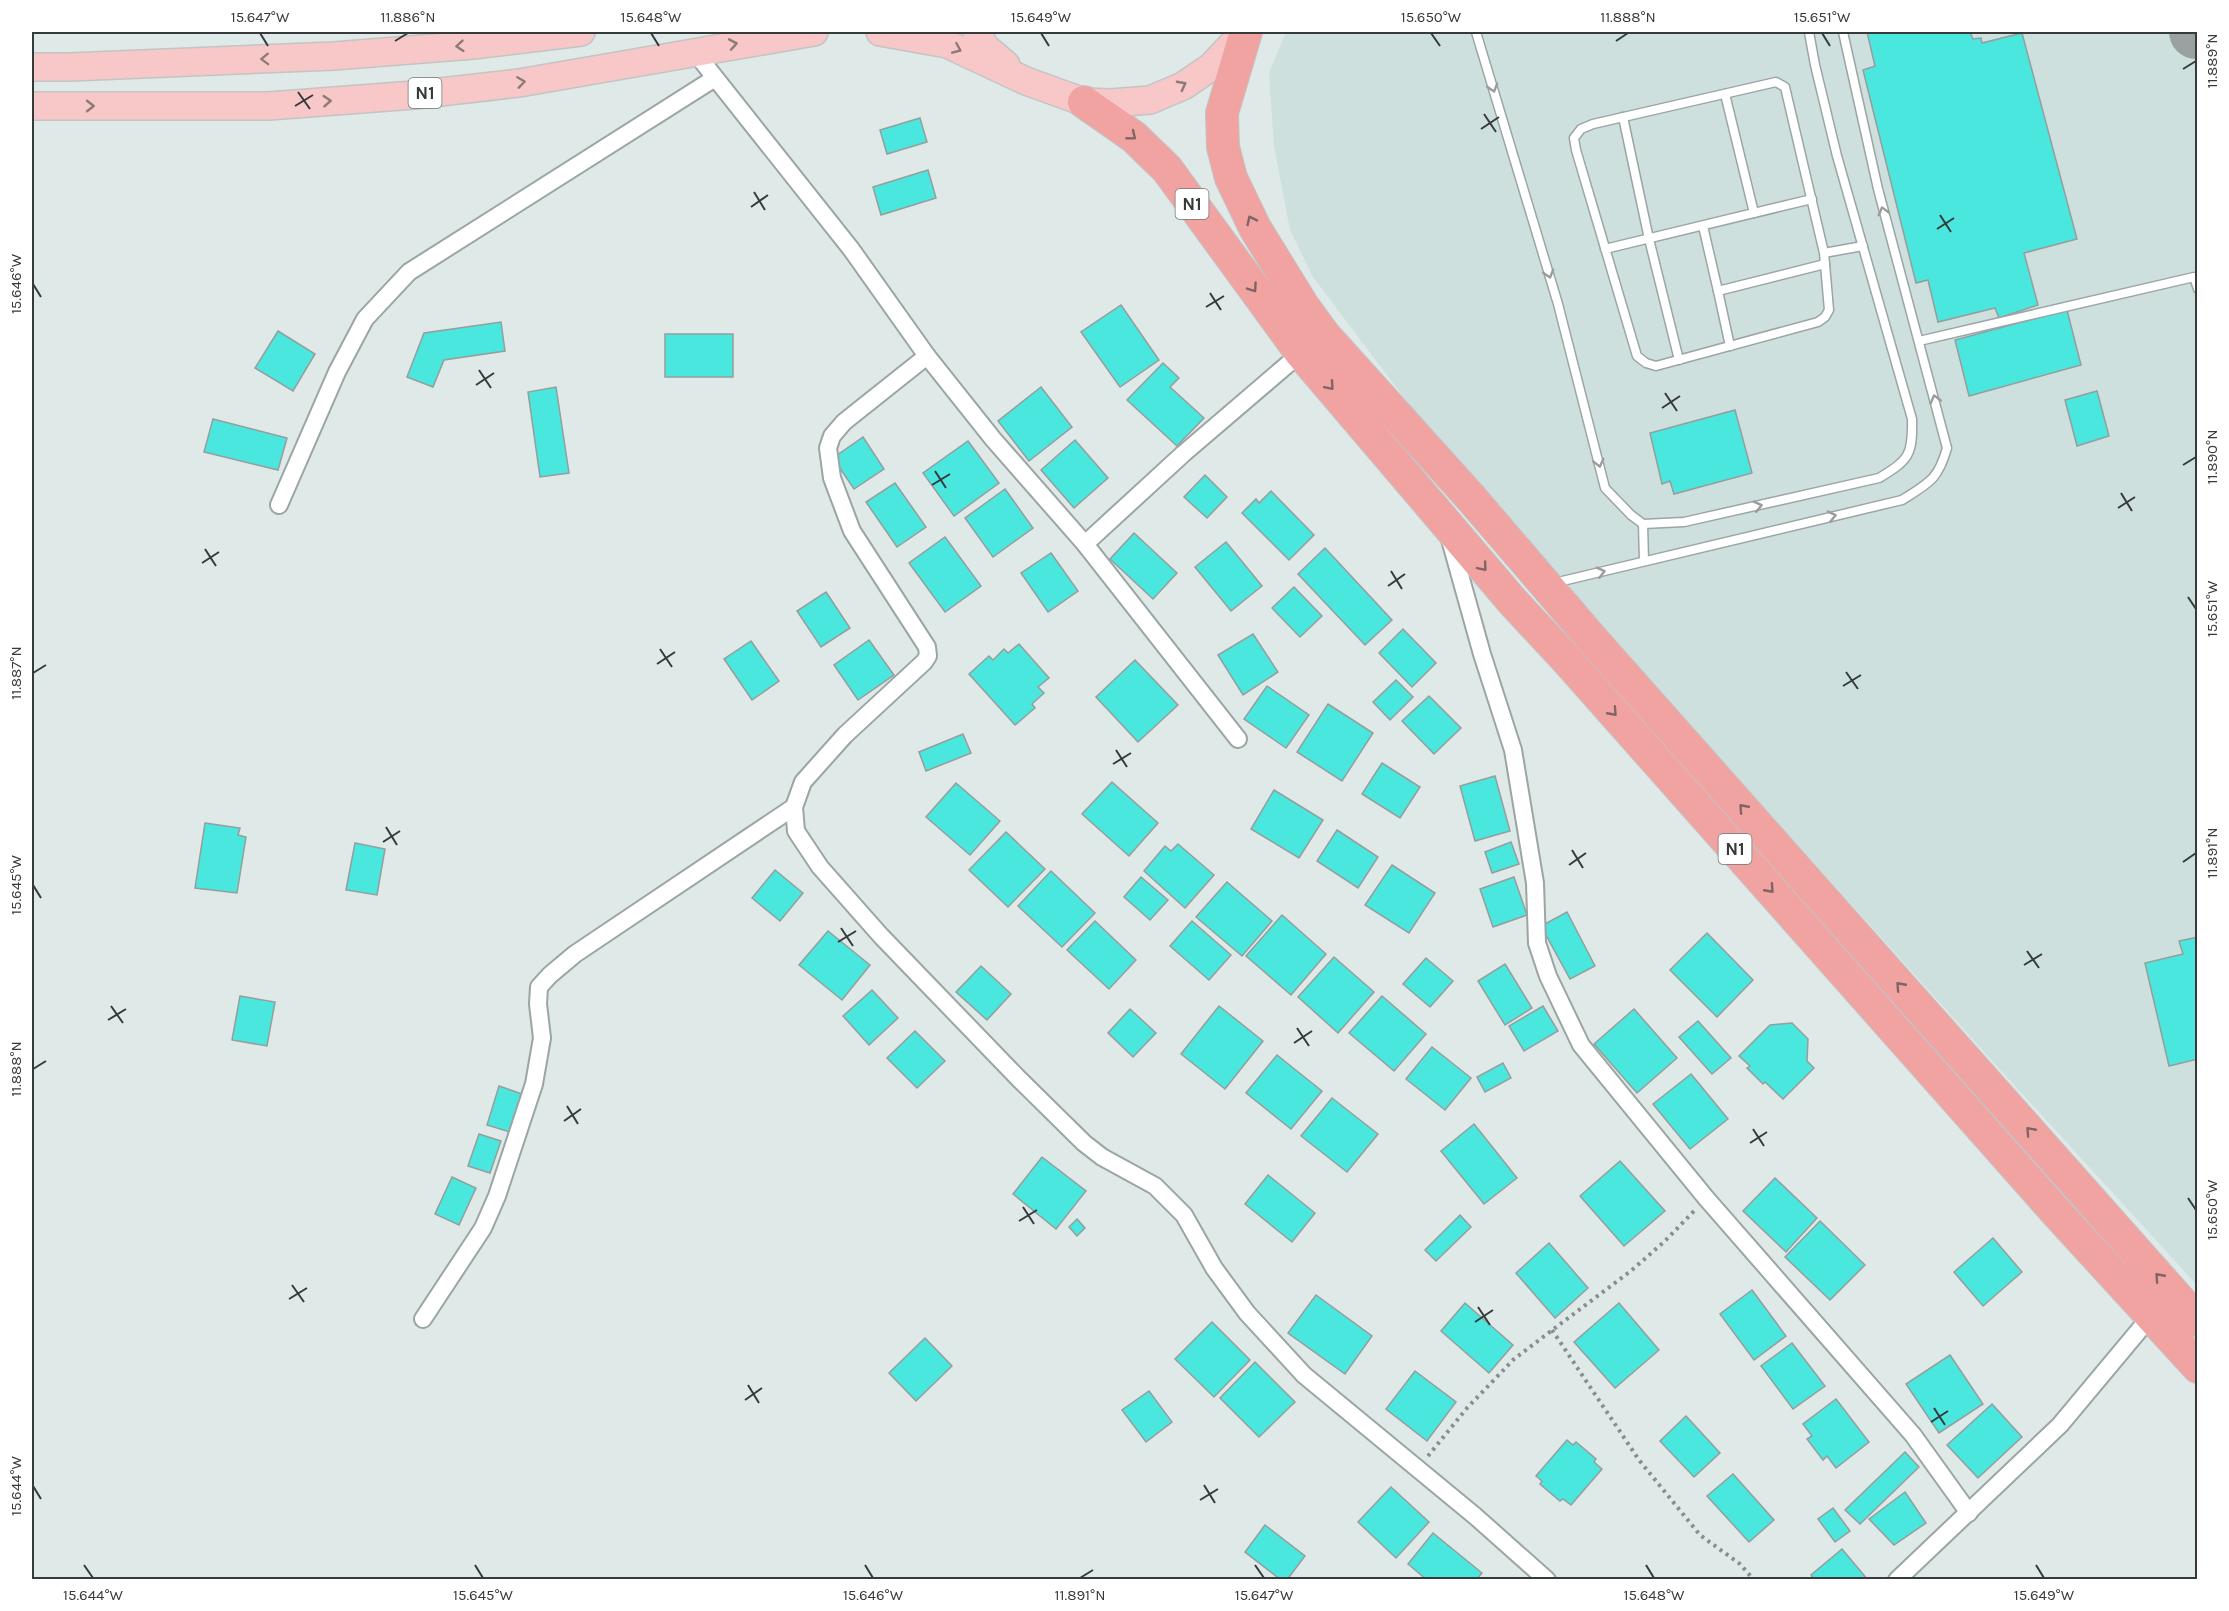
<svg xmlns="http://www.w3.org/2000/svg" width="2229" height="1611" viewBox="0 0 2229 1611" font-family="Karla,sans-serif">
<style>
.built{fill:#cde0de}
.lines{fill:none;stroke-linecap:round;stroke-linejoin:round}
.taxiway{stroke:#9aa2a1;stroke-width:54}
.building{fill:#49e7de;stroke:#959e9d;stroke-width:1.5}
.lane-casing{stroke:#9ba5a4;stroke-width:11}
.street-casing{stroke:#9ba5a4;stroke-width:20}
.primary-casing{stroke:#c3c4c4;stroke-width:30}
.highway-casing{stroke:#c3c4c4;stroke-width:34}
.path{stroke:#878e8d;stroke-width:4;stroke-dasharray:3 4.5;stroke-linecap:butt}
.lane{stroke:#fff;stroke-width:8}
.street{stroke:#fff;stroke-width:16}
.primary{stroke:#f7c8c7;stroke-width:27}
.highway{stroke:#f1a3a2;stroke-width:32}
.oneway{stroke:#8d7a79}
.oneway2{stroke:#9a9c9c}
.oneway3{stroke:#816464}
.ticks{fill:none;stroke:#363a3a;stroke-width:2}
.labels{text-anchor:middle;stroke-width:4.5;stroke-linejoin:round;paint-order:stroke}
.shield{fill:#fff;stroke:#727575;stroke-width:1.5}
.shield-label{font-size:18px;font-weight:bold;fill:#363a3a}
.neatline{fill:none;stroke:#363a3a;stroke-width:2}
.ticks-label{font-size:15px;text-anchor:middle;fill:#363a3a}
</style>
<rect width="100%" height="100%" fill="#dfe9e8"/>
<!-- built -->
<path class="built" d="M1286,32h911v1253l-203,-222 -390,-434 -178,-202 -113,-150 -23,-47 -16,-84 -5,-73z"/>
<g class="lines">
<!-- taxiway -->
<path class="taxiway" d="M2196,32h2"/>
</g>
<!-- building -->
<g class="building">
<path d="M1867,32h103l3,7 8,-1 1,5 40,-10 55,206 -53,14 14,52 -39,13 -4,-10 -57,14 -10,-42 -12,3 -53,-213 12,-4z"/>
<path d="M920,118l7,24 -40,12 -7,-24z"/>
<path d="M928,170l8,28 -55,17 -8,-28z"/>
<path d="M1121,305l38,55 -39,27 -39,-55z"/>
<path d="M2067,310l14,55 -112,31 -14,-56z"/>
<path d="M501,322l4,29 -61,9 -11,27 -26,-10 17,-44z"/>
<path d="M278,331l37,23 -22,37 -38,-23z"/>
<rect x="665" y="334" width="68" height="43"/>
<path d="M1163,363l16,15 -9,9 34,31 -27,28 -50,-46z"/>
<path d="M556,387l13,86 -29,4 -12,-85z"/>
<path d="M1041,387l31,40 -43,34 -31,-40z"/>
<path d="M2097,391l12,45 -32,10 -12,-46z"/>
<path d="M1735,410l17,63 -78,21 -4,-13 -8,3 -12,-51z"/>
<path d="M213,419l74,19 -9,32 -74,-18z"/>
<path d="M863,437l21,32 -30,20 -21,-31z"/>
<path d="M1075,440l33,38 -34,30 -33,-38z"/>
<path d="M968,441l31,42 -45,33 -31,-43z"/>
<path d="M1205,475l22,22 -20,21 -23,-21z"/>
<path d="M895,483l31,44 -29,20 -31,-45z"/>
<path d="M1005,489l28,39 -40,29 -28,-39z"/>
<path d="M1271,491l43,44 -25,25 -47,-47 14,-14 3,4z"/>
<path d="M1134,533l43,40 -24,26 -43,-40z"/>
<path d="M945,537l36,49 -36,26 -36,-49z"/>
<path d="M1226,542l36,44 -31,25 -36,-44z"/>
<path d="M1325,548l67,72 -27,25 -67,-71z"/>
<path d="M1051,553l27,38 -30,21 -27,-39z"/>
<path d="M1294,587l28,29 -22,21 -28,-29z"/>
<path d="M826,592l24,36 -29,19 -24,-36z"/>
<path d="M1403,629l33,34 -24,24 -33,-34z"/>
<path d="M1253,634l25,38 -35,23 -25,-40z"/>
<path d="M869,640l25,35 -36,25 -24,-35z"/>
<path d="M751,641l28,40 -27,19 -28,-41z"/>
<path d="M1019,644l30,34 -11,9 6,6 -12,11 3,4 -20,17 -46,-51 20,-18 4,4 11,-11 4,4z"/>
<path d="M1135,660l43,45 -40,37 -42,-45z"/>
<path d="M1396,680l17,17 -23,23 -17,-18z"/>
<path d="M1267,686l42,29 -23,33 -42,-29z"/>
<path d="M1429,696l32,32 -27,26 -32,-33z"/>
<path d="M1328,704l45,29 -31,48 -45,-29z"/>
<path d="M963,734l8,19 -45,18 -7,-19z"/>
<path d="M1382,763l38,24 -20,31 -38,-24z"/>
<path d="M1495,776l15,55 -35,10 -15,-55z"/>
<path d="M1112,782l46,41 -29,33 -47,-42z"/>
<path d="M956,783l44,38 -30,34 -44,-38z"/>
<path d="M1274,790l49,30 -24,38 -48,-29z"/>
<path d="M205,823l35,5 -2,7 8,2 -9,56 -42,-5z"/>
<path d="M1337,830l41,27 -20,31 -41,-27z"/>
<path d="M1006,832l39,37 -37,38 -39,-37z"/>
<path d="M1511,842l8,22 -27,9 -7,-21z"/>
<path d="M355,843l30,6 -8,46 -31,-5z"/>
<path d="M1178,844l36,31 -29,33 -41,-37 21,-25 6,5z"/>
<path d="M1392,865l43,28 -26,40 -44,-28z"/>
<path d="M775,870l28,23 -23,28 -28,-23z"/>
<path d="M1051,871l44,42 -33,34 -44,-41z"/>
<path d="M1141,877l27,23 -18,20 -26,-23z"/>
<path d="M1514,877l13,38 -34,12 -13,-38z"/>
<path d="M1227,882l45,39 -30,35 -46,-39z"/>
<path d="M1567,912l28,54 -25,13 -29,-53z"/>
<path d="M1282,915l44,39 -35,41 -45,-39z"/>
<path d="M1095,921l41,39 -27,29 -42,-39z"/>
<path d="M1192,921l39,34 -22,25 -39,-34z"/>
<path d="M828,931l42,34 -28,35 -43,-35z"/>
<path d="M1707,933l46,47 -36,37 -47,-47z"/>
<path d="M2198,937v122l-29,7 -24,-103 38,-9 -4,-13z"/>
<path d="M1334,957l40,35 -36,41 -40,-36z"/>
<path d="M1426,958l27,23 -23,26 -27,-23z"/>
<path d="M1505,964l27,44 -27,17 -27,-44z"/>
<path d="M981,966l30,28 -24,26 -31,-28z"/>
<path d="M872,990l26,28 -29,27 -26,-29z"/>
<path d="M240,996l35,6 -8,44 -35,-6z"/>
<path d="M1382,996l44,38 -32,37 -45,-38z"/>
<path d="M1219,1006l44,35 -38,48 -44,-35z"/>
<path d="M1543,1006l15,25 -34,20 -15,-25z"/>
<path d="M1130,1009l26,24 -23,24 -25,-24z"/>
<path d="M1634,1009l43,49 -40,35 -43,-49z"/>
<path d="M1698,1021l33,37 -19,16 -33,-37z"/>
<path d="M1792,1023l16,16 -1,22 7,7 -31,31 -18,-17 -2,2 -16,-16 3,-2 -11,-10 31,-31z"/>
<path d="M915,1031l30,30 -28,27 -30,-30z"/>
<path d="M1432,1047l39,31 -26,32 -39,-31z"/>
<path d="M1277,1055l45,36 -31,38 -45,-36z"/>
<path d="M1503,1063l8,15 -26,14 -8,-15z"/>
<path d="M1691,1074l37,45 -38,30 -37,-45z"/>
<path d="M499,1086l23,8 -12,38 -23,-7z"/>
<path d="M1332,1098l46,36 -31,38 -46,-36z"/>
<path d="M1474,1124l43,54 -33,26 -43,-53z"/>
<path d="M479,1134l22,7 -11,32 -22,-7z"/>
<path d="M1042,1157l44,34 -30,38 -43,-35z"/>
<path d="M1620,1161l45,50 -41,35 -44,-50z"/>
<path d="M1268,1175l47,38 -23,29 -47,-38z"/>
<path d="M452,1177l24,11 -17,37 -24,-11z"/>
<path d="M1775,1178l42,40 -31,34 -43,-41z"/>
<path d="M1460,1215l11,12 -35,34 -11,-11z"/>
<path d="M1077,1219l8,9 -8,8 -8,-9z"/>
<path d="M1820,1221l45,44 -35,35 -45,-43z"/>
<path d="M1993,1238l29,34 -39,34 -29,-34z"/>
<path d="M1549,1243l39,45 -33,30 -39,-45z"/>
<path d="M1752,1290l34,46 -32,24 -34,-46z"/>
<path d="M1316,1295l56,41 -27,38 -57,-41z"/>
<path d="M1465,1303l48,42 -24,28 -48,-42z"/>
<path d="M1619,1303l40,47 -44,38 -41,-46z"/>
<path d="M1212,1322l38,38 -36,37 -39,-38z"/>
<path d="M925,1338l27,28 -36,35 -27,-28z"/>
<path d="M1792,1343l33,43 -32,23 -32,-43z"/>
<path d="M1950,1355l33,49 -44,29 -33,-49z"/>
<path d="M1255,1362l40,40 -36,35 -39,-39z"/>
<path d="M1415,1371l41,31 -29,39 -41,-32z"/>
<path d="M1149,1391l23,31 -26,20 -24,-32z"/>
<path d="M1836,1399l33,43 -33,26 -9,-12 -4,4 -16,-21 5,-3 -9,-12z"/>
<path d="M1992,1404l30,33 -44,41 -31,-33z"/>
<path d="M1686,1416l34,37 -26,24 -34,-36z"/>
<path d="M1567,1440l6,5 3,-3 20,17 -2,3 8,7 -31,36 -8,-6 -3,2 -20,-17 2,-3 -6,-5z"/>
<path d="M1905,1452l14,15 -59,57 -15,-14z"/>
<path d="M1733,1474l41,46 -25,22 -42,-46z"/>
<path d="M1391,1487l38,35 -33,36 -38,-36z"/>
<path d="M1905,1492l21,31 -32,22 -25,-26z"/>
<path d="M1833,1508l17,23 -15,11 -17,-23z"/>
<path d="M1265,1525l40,31 -18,24h-6l-36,-28z"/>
<path d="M1433,1533l49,40 -6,7h-49l-19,-16z"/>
<path d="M1842,1549l26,31h-54l-3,-5z"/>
</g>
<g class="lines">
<defs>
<g id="lane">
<path d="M1476,32l82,272 47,184 26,27 12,9 41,-2 195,-44c30,-18 34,-23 33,-59l-75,-263 -22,-91 -6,-33"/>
<path d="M1725,94l29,119"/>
<path d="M1623,117l26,122 30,121"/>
<path d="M1703,226l15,65"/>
<path d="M1605,249l207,-50"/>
<path d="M1824,253l-39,-166 -9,-5 -183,42 -12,5 -7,9 2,12 61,206 9,7 10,3 162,-44 7,-5 4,-7 -5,-57 39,-7"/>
<path d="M1919,341l275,-64 4,12"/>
<path d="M1730,346l-12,-55 107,-27"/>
<path d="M1643,524l1,37"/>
<path d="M1554,583l348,-83c27,-17 36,-20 45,-52l-69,-259 -35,-157"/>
</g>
<g id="street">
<path d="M694,51l157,198 76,107 66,83 92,105 153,195"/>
<path d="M927,356l-83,66 -12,14 -4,12 4,30 20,53 75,116 1,9 -4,6 -79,73 -42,47 -9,25 2,24 24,36 61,69 138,143 65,64 18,14 53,29 29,29 30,53 33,45 57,62 171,141 72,64"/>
<path d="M279,505l58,-133 28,-53 44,-47 306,-194"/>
<path d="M1449,536l33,118 31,96 22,133 2,60 11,33 33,69 125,153 207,237 56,78"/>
<path d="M1085,544l98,-90 118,-101"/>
<path d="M423,1319l60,-91 14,-32 37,-112 8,-46 -4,-34 1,-17 11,-12 25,-21 219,-147"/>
<path d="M1897,1580l163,-155 91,-109"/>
</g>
<g id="primary">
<path d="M880,32l67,12 79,37 58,21 27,1 39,-3 33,-14 28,-19 33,-35"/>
<path d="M977,32l8,15 21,18"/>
<path d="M32,67h38l264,-11 139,-11 108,-13"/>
<path d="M32,106h237l145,-11 105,-12 295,-51"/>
</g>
<g id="highway">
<path d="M1246,32l-24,81 1,34 8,31 24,50 48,78 22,30 147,163 120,140 606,682"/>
<path d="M1084,102l50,35 33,32 134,184 212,249 54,58 489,552 142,155"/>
</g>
</defs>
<!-- lane casing -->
<use href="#lane" class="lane-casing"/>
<!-- street casing -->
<use href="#street" class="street-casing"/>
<!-- primary casing -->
<use href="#primary" class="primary-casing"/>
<!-- highway casing -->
<use href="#highway" class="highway-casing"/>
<!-- path -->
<g class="path">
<path d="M1552,1330l87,130 61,75 40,29 14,16"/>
<path d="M1428,1456l39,-48 47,-49 118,-89 33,-29 30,-31"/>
</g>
<!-- lane -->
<use href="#lane" class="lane"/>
<!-- street -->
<use href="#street" class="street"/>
<!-- primary -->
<use href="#primary" class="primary"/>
<!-- highway -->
<use href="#highway" class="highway"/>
</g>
<!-- one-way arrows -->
<defs><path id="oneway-chevron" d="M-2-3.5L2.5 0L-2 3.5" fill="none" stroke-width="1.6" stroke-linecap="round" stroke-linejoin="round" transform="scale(1.5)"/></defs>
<g class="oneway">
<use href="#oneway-chevron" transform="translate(733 44) rotate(-10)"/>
<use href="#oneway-chevron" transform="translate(460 46) rotate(175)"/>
<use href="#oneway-chevron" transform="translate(957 49) rotate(23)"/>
<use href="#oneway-chevron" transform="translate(265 59) rotate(178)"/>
<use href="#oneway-chevron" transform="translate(521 82) rotate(-8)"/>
<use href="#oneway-chevron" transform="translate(1182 85) rotate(-28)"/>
<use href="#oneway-chevron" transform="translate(327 101) rotate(-4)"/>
<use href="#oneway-chevron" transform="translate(90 106)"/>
</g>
<g class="oneway2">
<use href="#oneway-chevron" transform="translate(1493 88) rotate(73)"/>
<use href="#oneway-chevron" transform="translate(1883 211) rotate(-105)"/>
<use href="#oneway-chevron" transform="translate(1549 274) rotate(73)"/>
<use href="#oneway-chevron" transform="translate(1935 399) rotate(-105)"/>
<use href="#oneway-chevron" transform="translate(1599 463) rotate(76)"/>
<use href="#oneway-chevron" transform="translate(1758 506) rotate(-13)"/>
<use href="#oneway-chevron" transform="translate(1832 516) rotate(-13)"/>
<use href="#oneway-chevron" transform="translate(1601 572) rotate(-15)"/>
</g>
<g class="oneway3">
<use href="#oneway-chevron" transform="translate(1132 136) rotate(39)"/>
<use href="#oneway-chevron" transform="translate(1251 220) rotate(-116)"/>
<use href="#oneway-chevron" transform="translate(1253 288) rotate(55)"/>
<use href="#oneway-chevron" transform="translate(1330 386) rotate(49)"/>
<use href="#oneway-chevron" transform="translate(1483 567) rotate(50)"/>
<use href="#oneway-chevron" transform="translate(1613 712) rotate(48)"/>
<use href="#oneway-chevron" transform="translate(1743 808) rotate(-132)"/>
<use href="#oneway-chevron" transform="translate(1770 889) rotate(48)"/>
<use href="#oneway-chevron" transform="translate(1900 986) rotate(-132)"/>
<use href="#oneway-chevron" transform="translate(2030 1131) rotate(-132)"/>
<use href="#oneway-chevron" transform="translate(2159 1277) rotate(-132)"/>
</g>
<!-- ticks -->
<path class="ticks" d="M260,33l8,13M651,33l8,13M1041,33l8,13M1431,33l9,13M1822,33l8,13M395,41l13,-8M1616,41l12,-8M2183,69l13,-8M298,92l12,17M295,106l18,-11M1484,114l12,18M1481,129l18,-12M754,192l11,18M751,207l17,-12M1940,215l11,17M1937,229l17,-11M33,284l8,13M1210,293l11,17M1206,307l18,-11M479,370l12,18M476,385l18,-12M1665,393l12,18M1662,408l18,-12M2183,465l13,-8M935,471l11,17M932,485l18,-11M2121,493l11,18M2118,508l17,-11M205,549l11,17M202,563l17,-11M1391,571l11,18M1388,586l17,-12M2188,597l8,12M660,649l12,18M657,664l18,-12M1846,672l12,17M33,673l13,-8M1843,686l18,-11M1116,750l11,17M1113,764l18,-11M386,827l11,18M383,842l17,-11M1572,850l11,18M2183,862l13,-9M1569,865l17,-12M33,885l8,13M841,928l12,18M838,942l18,-11M2027,951l12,17M2024,965l18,-11M111,1006l12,17M108,1020l18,-11M1297,1028l12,18M1294,1043l18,-12M33,1069l13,-8M567,1106l11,18M564,1121l17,-12M1753,1129l11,17M1750,1143l17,-11M2188,1198l8,12M1023,1207l11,17M1019,1221l18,-11M292,1285l12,17M289,1299l18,-11M1478,1307l12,18M1475,1322l18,-12M748,1385l11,18M745,1400l17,-12M1934,1408l11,17M1931,1422l17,-11M1204,1485l11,18M33,1486l8,13M1200,1500l18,-11M84,1565l9,13M475,1565l8,13M865,1565l8,13M1255,1565l9,13M1646,1565l8,13M2036,1565l8,13M1080,1578l13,-8"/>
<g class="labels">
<!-- shield labels -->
<g class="shield">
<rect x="408.5" y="78" width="33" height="30" rx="4.5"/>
<rect x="1175.5" y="189" width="33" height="30" rx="4.5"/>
<rect x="1718.5" y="834" width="33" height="30" rx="4.5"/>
</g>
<g class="shield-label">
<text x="425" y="99">N1</text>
<text x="1192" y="210">N1</text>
<text x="1735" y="855">N1</text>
</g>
</g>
<!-- border -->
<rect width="2229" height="1611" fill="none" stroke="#ffffff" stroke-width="66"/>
<rect x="33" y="33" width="2163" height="1545" class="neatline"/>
<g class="ticks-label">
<text x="260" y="22">15.647°W</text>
<text x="408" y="22">11.886°N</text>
<text x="651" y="22">15.648°W</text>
<text x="1041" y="22">15.649°W</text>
<text x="1431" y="22">15.650°W</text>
<text x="1628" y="22">11.888°N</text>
<text x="1822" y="22">15.651°W</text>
<text transform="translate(2212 61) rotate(-90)" y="5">11.889°N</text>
<text transform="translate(16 284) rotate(-90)" y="5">15.646°W</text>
<text transform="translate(2212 457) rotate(-90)" y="5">11.890°N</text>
<text transform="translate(2212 609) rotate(-90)" y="5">15.651°W</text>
<text transform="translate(16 673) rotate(-90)" y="5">11.887°N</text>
<text transform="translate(2212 853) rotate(-90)" y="5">11.891°N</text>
<text transform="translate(16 885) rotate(-90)" y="5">15.645°W</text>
<text transform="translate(16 1069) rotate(-90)" y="5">11.888°N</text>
<text transform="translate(2212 1210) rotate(-90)" y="5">15.650°W</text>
<text transform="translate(16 1486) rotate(-90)" y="5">15.644°W</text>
<text x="93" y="1600">15.644°W</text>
<text x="483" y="1600">15.645°W</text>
<text x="873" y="1600">15.646°W</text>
<text x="1080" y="1600">11.891°N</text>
<text x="1264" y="1600">15.647°W</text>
<text x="1654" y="1600">15.648°W</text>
<text x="2044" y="1600">15.649°W</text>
</g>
</svg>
